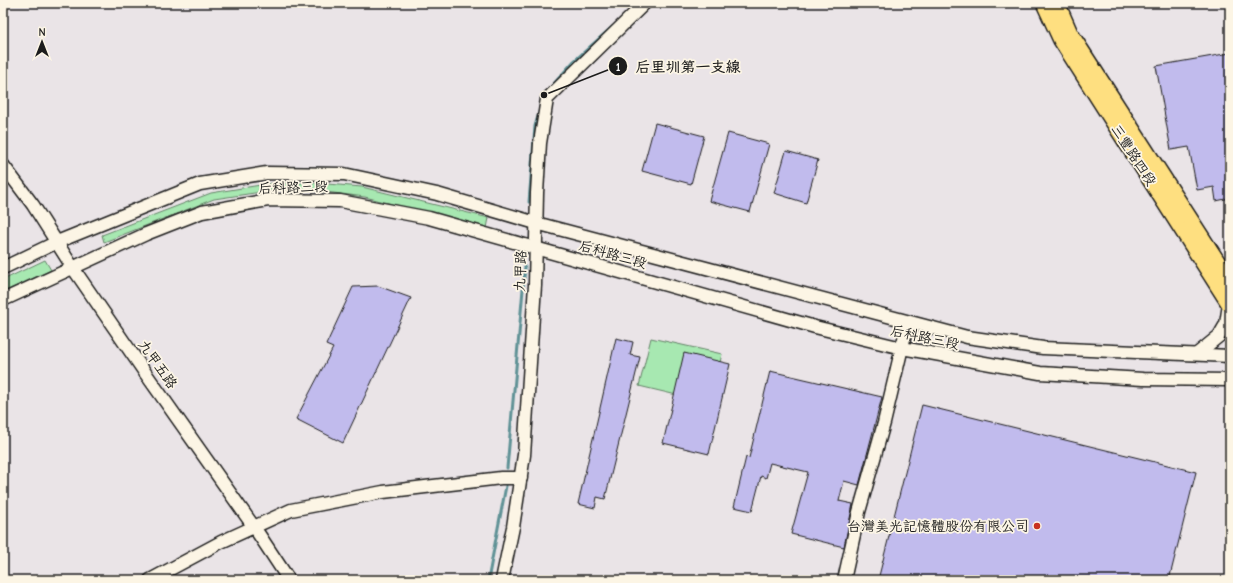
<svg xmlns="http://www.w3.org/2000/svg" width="1233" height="583" viewBox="0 0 1233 583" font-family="'Comic Neue','LXGW WenKai TC',sans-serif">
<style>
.green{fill:#a7e8b1;stroke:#628266}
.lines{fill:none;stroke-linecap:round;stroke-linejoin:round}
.stream{stroke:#619296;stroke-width:3}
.building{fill:#c1bbed;stroke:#1c1c1c}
.minor-casing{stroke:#1c1c1c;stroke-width:15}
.major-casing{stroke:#1c1c1c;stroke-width:18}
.minor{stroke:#fcf5e5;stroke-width:12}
.major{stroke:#fedf80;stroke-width:15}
.poi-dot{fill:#c8321e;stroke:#fcf5e5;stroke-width:1.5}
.labels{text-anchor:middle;stroke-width:3.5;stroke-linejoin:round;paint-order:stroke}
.street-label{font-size:14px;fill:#1c1c1c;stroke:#fcf5e5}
.poi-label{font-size:14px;fill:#1c1c1c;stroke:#fcf5e5;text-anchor:end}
.leader{fill:none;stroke:#1c1c1c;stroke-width:1.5}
.callout-dot{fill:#1c1c1c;stroke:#fcf5e5;stroke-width:1.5}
.mark-label{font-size:12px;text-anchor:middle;font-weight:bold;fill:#fff}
.callout-label{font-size:15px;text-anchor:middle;font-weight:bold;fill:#1c1c1c;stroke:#fcf5e5;stroke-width:3.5;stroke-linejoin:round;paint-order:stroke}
</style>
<rect width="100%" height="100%" fill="#eae4e7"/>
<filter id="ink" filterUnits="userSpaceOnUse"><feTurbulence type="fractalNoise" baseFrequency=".025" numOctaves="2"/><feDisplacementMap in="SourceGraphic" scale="8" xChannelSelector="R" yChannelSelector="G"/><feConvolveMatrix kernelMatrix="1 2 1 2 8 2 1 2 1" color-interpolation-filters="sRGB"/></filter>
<g filter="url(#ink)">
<!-- green -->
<g class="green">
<path d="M273,183h43l46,4 127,31 -2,10 -122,-31 -47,-6 -43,-1 -61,9 -110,43 -2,-7 109,-42z"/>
<path d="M45,260l6,10 -48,22v-12z"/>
<path d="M651,338l71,16 -12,49 -71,-17z"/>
</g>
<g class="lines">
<!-- stream -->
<g class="stream">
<path d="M550,88l24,-27 38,-34"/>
<path d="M529,202l6,-76 5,-16"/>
<path d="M507,468l18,-201"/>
<path d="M488,580l18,-94"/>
</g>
</g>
<!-- building -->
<g class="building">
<path d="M1230,53v145l-14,3 -2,-14 -17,3 -8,-43 -18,3 -15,-84z"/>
<path d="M655,123l49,13 -13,48 -49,-13z"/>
<path d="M728,133l41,11 -19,68 -41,-11z"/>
<path d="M786,151l32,9 -12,43 -32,-10z"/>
<path d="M378,286l33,12 -68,145 -47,-24 37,-71 -7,-3 27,-58z"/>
<path d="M616,338l17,4 -3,13 10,2 -35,142 -8,-2 -2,11 -17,-4z"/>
<path d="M684,353l46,11 -21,90 -46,-11z"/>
<path d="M770,371l112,26 -23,88 -15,-4 -5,20 14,3 -9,43 -53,-13 17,-62 -38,-9 -4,15 -5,-2 -9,35 -18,-4 12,-50 3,1z"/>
<path d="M922,405l274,67 -27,108h-291z"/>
</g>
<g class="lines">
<defs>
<g id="minor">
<path d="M3,165l30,40 40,63 73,106 108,153 35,53"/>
<path d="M3,268l54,-26 143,-58 67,-11 77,1 93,20 99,29 431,114 76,11 187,8"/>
<path d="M3,300l143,-66 56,-22 66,-12 72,1 89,17 386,109 87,21 138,25 103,6 87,1"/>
<path d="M1197,354l22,-18 7,-12 3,-20"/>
<path d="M150,580l71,-38 70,-32 92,-18 118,-14h20"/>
<path d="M502,580l11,-53 11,-72 11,-170 2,-92 3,-50 7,-44 98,-96"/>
<path d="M844,580l15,-68 25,-89 24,-101"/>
</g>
<g id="major">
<path d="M1044,3l17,37 169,265"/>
<path d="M1057,3l13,30 160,248"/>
</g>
</defs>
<!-- minor casing -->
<use href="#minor" class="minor-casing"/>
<!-- major casing -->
<use href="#major" class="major-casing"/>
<!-- minor -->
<use href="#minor" class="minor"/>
<!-- major -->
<use href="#major" class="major"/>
</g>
</g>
<!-- markers -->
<circle class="poi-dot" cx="1037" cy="526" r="4"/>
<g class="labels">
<!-- street labels -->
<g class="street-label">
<text transform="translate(1134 155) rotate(57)" y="5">三豐路四段</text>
<text transform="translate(293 187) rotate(-2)" y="5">后科路三段</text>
<text transform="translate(613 254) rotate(16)" y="5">后科路三段</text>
<text transform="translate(520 271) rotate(-88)" y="5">九甲路</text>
<text transform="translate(925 337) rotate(12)" y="5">后科路三段</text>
<text transform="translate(158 364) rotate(55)" y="5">九甲五路</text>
</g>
<!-- poi labels -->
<g class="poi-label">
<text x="1029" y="531">台灣美光記憶體股份有限公司</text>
</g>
</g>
<!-- callouts -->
<path class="leader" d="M544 95L618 66"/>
<g class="callout-dot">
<circle cx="544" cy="95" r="4"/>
<circle cx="618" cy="66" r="10"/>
</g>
<g class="mark-label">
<text x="618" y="71">1</text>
</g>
<g class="callout-label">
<text x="688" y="72">后里圳第一支線</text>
</g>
<!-- margin -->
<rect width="1233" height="583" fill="none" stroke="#fcf5e5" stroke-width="16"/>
<rect x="8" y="8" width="1217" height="567" fill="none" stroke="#1c1c1c" stroke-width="1.5" filter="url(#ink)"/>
<!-- north arrow -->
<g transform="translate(42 42)" stroke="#fcf5e5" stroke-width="3" paint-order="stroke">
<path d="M0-3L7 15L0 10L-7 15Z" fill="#1c1c1c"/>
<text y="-6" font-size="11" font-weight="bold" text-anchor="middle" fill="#1c1c1c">N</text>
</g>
</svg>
